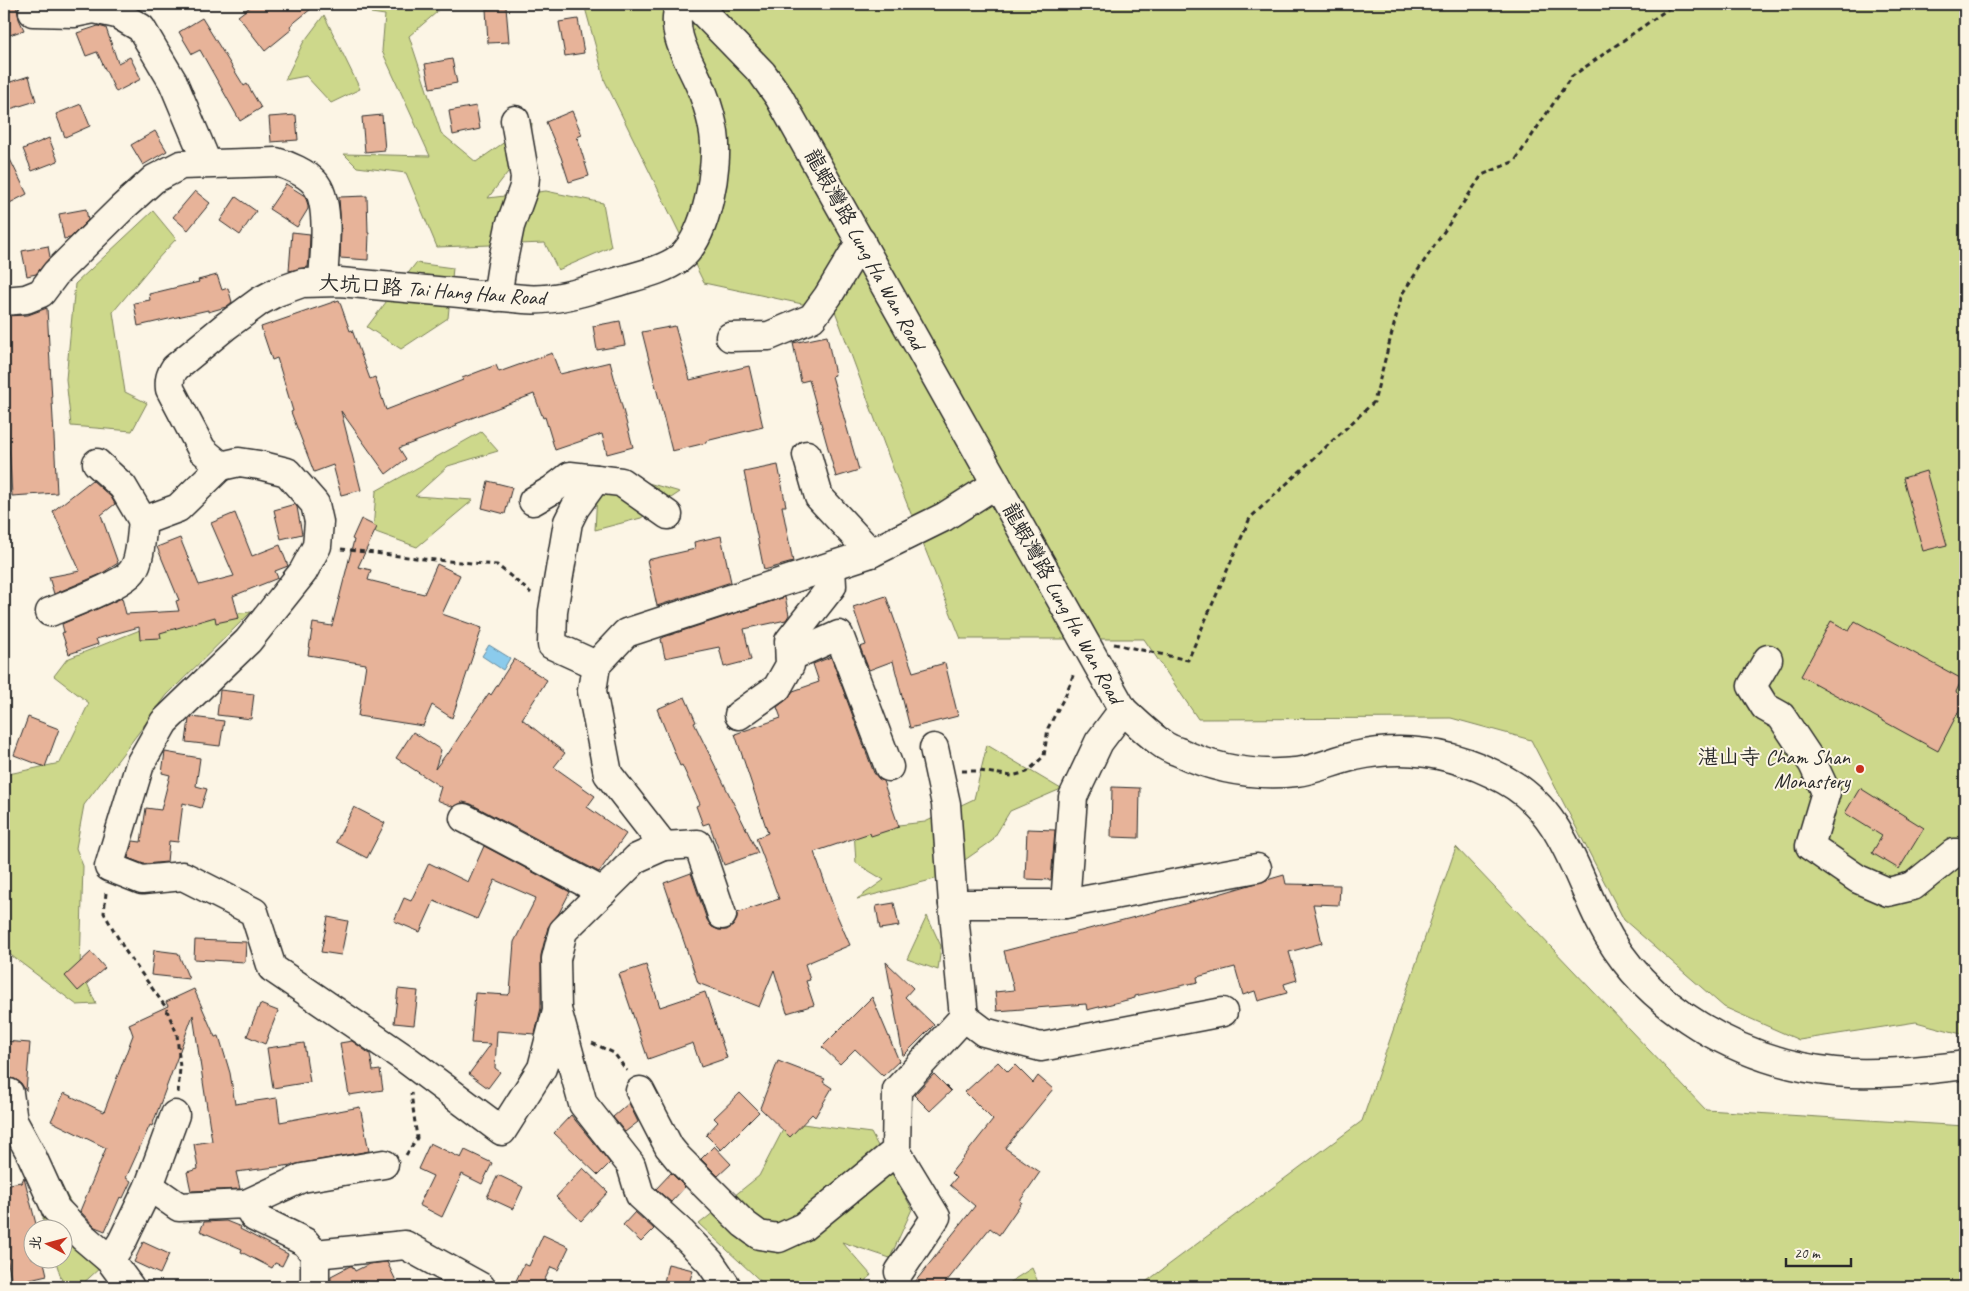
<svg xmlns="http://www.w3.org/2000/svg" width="1969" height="1291" viewBox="0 0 1969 1291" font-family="Caveat,'LXGW WenKai TC',sans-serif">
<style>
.green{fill:#cdd88b;stroke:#7c825b}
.water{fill:#8bcbec;stroke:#658b9f}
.building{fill:#e7b399;stroke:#2b2b2b}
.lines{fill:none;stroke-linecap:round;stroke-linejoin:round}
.minor-casing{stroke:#2b2b2b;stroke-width:31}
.path{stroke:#2b2b2b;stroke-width:3;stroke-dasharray:5 4;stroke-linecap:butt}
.minor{stroke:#fcf5e5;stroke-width:28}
.poi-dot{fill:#c8321e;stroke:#fcf5e5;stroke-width:2}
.labels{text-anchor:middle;stroke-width:4;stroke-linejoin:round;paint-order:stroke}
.street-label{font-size:21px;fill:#2b2b2b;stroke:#fcf5e5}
.poi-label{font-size:21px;fill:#2b2b2b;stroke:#fcf5e5;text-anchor:end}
</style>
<rect width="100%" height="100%" fill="#fcf5e5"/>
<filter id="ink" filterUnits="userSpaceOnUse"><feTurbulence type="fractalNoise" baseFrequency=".02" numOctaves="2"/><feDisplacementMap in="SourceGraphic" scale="10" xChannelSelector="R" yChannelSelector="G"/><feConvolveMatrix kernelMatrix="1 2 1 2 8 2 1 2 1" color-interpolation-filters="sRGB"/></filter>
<g filter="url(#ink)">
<!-- green -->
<g class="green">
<path d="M378,4h57l2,8 -28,24 32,97 35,29 56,-39 -1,19 -43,56 58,-7 57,12 8,44 -53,23 -13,-27 -108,4 -31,-74 -49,-6 -13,-13 86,2 -48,-105 3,-36 -14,-2z"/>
<path d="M584,4h1381v1031l-49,-13 -117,18 -75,-33 -100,-87 -93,-180 -80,-22 -253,1 -54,-80h-183l-67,-168 -59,-160 -131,-28 -99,-202z"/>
<path d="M324,15l36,74 -29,14 -25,-27 -21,4 18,-37z"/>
<path d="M153,211l23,28 -24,26 -39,47 12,80 22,11 -15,28 -61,-5 -5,-47 9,-95z"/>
<path d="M416,263l37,5 -5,50 -47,31 -34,-22z"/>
<path d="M481,432l17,19 -50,15 -33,30 58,4 -56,47 -44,-16 3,-40z"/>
<path d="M641,481l39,11 -39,26 -46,12 2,-37z"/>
<path d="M251,612l-84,83 -83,110 -8,43 7,18 -3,101 16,37 -19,1 -73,-55v-175l56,-12 29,-60 -35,-27 13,-17 98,-39z"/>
<path d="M987,745l74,44 -51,22 -18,30 -53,37 -82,21 27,-19 -28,-17 -2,-33 71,-8 49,-23z"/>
<path d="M1456,847l250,263 259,16v161h-826l223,-166z"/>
<path d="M927,916l14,30 -3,24 -31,-11z"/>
<path d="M787,1122l84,11 41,76 -22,49 -48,-16 29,33 -10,12h-94l-68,-63 60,-48z"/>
<path d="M39,1143l35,66 27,58 -22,20h-15l-9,-28 7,-1v-30h-16l-14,-46z"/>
<path d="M1032,1268l8,19h-38z"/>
</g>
<!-- water -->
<path class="water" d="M489,645l21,13 -7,12 -21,-14z"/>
<!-- building -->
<g class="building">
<path d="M4,4h12l3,15 5,11 -20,7z"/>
<path d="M254,4h63l-27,22 2,3 -27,22 -27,-35z"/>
<path d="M506,7l3,35 -21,1 -2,-34z"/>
<path d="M202,18l42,68 3,-2 14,24 -21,13 -40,-71 -8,4 -13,-22z"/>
<path d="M578,19l6,34 -19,3 -6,-34z"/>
<path d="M98,26l8,2 12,35 12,-6 11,22 -25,13 -19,-40 -11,4 -9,-23z"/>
<path d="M452,59l5,24 -27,5 -5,-24z"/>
<path d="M29,76l7,25 -26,8 -6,-19v-6z"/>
<path d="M81,104l9,22 -25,11 -9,-23z"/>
<path d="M476,106l4,23 -27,6 -4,-24z"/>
<path d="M572,111l10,24 -5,2 12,39 -20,6 -8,-25 -15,-35z"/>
<path d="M296,115l2,25 -27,2 -2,-25z"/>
<path d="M382,115l3,35 -20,2 -3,-35z"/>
<path d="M155,131l12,20 -24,14 -12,-20z"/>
<path d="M49,138l9,23 -26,10 -9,-22z"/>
<path d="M4,147l23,47 -23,12z"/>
<path d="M286,184l19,12 3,9v4l-11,18 -28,-18z"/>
<path d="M195,191l15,12 -22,27 -15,-13z"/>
<path d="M367,196l1,37h1l-1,27 -28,-2 1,-28 -2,-33z"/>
<path d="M236,197l20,14 -16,24 -20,-14z"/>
<path d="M86,209l2,11 -18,18 -6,1 -5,-25z"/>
<path d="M292,232l18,2 -1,23 -1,10 -19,4z"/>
<path d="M48,246l2,11 -14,17 -9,2 -5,-25z"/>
<path d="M217,275l5,15 6,-2 4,14 -6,5 -18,5v-2l-70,16 -4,-23 16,-3 -1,-6 50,-12 -1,-2z"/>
<path d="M339,300l11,31 2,-1 18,49 5,-2 11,33 77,-30 -1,-2 34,-13 3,7 53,-19 8,21 50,-12 23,85 -26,7 -5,-20 -47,16 -10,-33 -2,1 -9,-24 -78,30 1,2 -58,22 7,11 -20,15 -45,-63 20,79 -20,5 -8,-30 -19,7 -23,-60 2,-1 -16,-53 -5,2 -11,-33z"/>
<path d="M47,308l10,185 -45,3 -8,-140v-40l24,-1z"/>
<path d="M620,321l5,24 -28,5 -4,-24z"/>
<path d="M675,326l15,54 59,-14 14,61 -57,14v2l-34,8 -30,-119z"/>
<path d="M827,336l8,39 -3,1 27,94 -23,7 -27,-97 -8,2 -8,-39z"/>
<path d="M778,465l8,41h-4l11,56 -29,8 -20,-98z"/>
<path d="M1926,471l21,74 -24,6 -20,-73z"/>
<path d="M92,480l19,17 4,7 -14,11 17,48 -17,11 -47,20 -5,-17 31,-6 -27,-60z"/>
<path d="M488,481l24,6 -7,27 -23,-6z"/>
<path d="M295,504l2,3 5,27 -21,5 -7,-29z"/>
<path d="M235,513l17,43 28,-11 8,21 -13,5 3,7 -45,18 6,22 -23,5 -1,-6 -55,16 1,5 -21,1 -1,-12 -43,12 2,5 -29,10 -7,-21 2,-1 -2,-8 60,-26 4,16 53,-3 -3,-10 3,-1 -22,-53 23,-9 19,47 35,-9 -23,-53z"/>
<path d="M361,519l16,8 -19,40 13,3 -3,10 56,14 13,-30 23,11 -18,39 40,14 -30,90 -20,-13 -9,21 -65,-10 8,-52 -58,-9 5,-32 19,3 22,-86 -2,-1z"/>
<path d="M721,536l10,46 -74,24 -10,-46 48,-11 -1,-7z"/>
<path d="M886,596l27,76 32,-9 13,53 -48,12 -17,-67 -24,9 -9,-23 6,-2 -13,-38z"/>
<path d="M785,597l4,18 -3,5 -42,9 7,31 -27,7 -5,-20 -54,11 -4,-19 3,-2z"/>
<path d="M1831,621l18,10 6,-10 107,58 -6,13 9,7 -27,52 -137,-75z"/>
<path d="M831,657l43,116 5,6 4,2 16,46 -28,9 -1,-3 -56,19 21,59 15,34 -45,19 5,16 -4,1 8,24 -27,8 -13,-43 -15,37 -61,-24 -34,-100 27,-10 16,47 5,7 7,3h8l6,-4 4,-7v-6l42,-14 -23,-61 12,-5 -33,-99 46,-16 -4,-11 9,-7 7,-9 26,-9 -6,-18z"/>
<path d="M514,659l33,21 -25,39 43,34 -11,14 41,29 -8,11 39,27 -27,38 -128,-68 -8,-2 -9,5 -17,-7 4,-13 -45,-29 17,-26 28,18 -6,19 12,-16 1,1 16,-25 25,-36 2,2z"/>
<path d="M220,690l34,4 -3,25 -34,-4z"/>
<path d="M685,697l11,25 -2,1 64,130 -34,12 -15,-42 -6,2 -7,-19 4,-2 -18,-39 -2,1 -23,-57z"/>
<path d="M28,717l31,12 -14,38 -31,-12z"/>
<path d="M192,717l32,4 -4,25 -34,-4 3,-23z"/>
<path d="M165,752l35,6 -4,28 11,3 -6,19 -18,-5 -5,39 -9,-1 -2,21 -23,2 -16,-6 5,-17 8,1 5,-34 15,2 9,-35 -8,-2z"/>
<path d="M1112,787l28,1 -1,50 -28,-1z"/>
<path d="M1860,788l64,40 -25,41 -27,-16 10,-17 -37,-23z"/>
<path d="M354,807l31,16 -18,35 -31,-16z"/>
<path d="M1027,829l28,1 -4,50 -26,-1z"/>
<path d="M484,846l86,46 -11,21 -11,14 -7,28v53l-6,26 -38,-3 -2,37 5,4 -12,16 -19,-14 22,-30 -20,-1 4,-50 33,2 2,-2 4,-51 22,-44 -41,-18 -18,39 -43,-18 -14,31 -26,-11 10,-23 7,3 18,-38 39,19z"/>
<path d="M1284,875l2,9 54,1 -1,20 -26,-1 9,39 -33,9 8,28 -13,4 3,9 -29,8 -3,-10 -12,4 -8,-28 -38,10 1,5 -63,14v2l-48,12 -1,-6 -89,7 -2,-19 19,-2 -10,-39 177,-46z"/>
<path d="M894,903l5,23 -19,3 -4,-23z"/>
<path d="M328,917l20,4 -7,34 -20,-3z"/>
<path d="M195,940l51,2 -1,20 -51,-3z"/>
<path d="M154,950l24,3 11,26 -38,-4z"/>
<path d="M91,952l14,16 -27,23 -13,-15z"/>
<path d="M886,962l27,26 -8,9 29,28 -31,31z"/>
<path d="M646,965l14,42 45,-15 22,66 -26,9 -8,-24 -45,16 -29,-85z"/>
<path d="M194,989l21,48 4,-1 11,37 5,31 42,-6 3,24 80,-15 9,44 -77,14 -56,7 4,17 -49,2 -4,-19 11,-3 -4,-25 18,-3 -19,-126 -41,111 -2,-1 -24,53 5,3 -8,17 -3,-1 -15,34 -10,-4 -15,-16 26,-63 -55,-27 13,-28 40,19 29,-77 -4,-11 39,-18 -2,-4z"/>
<path d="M398,989l20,2 -4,34 -20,-2z"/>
<path d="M872,997l27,64 -16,15 -28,-27 -15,15 -18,-17z"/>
<path d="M260,1004l18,7 -13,33 -18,-8z"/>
<path d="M4,1041l26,2 -4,48 -5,-8 -6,-4h-11z"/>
<path d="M352,1041l18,13 3,17 7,-1 3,20 -34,5 -9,-52z"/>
<path d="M304,1043l6,39 -37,6 -6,-40z"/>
<path d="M778,1061l47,18 -2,3 9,6 -17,29 -3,-3 -22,23 -30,-29z"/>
<path d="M998,1062l10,10 7,-7 18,18 5,-7 15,13 -48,59 35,24 -20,29 2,1 -23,33 -9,-7 -48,59h-31l64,-81 -25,-21 6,-7 -5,-5 42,-53 -28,-28z"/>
<path d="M934,1074l17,17 -21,20 -16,-16z"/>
<path d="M740,1093l19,19 -38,38 -15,-15 12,-13 -4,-4z"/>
<path d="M629,1103l9,19 -13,10 -12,-15z"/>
<path d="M571,1115l39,48 -12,12 -44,-42z"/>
<path d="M430,1143l31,15 4,-8 27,13 -10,21 -20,-10 -20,43 -23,-12 14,-29 -15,-7z"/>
<path d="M714,1146l17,18 -13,12 -17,-17z"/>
<path d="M583,1168l25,24 -27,29 -25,-24z"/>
<path d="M671,1173l14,14 -14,15 -15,-13z"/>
<path d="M498,1175l25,12 -10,22 -26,-12z"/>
<path d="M24,1177l13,51h-5v30h11l4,17 -35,8 -8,-40v-58l17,-3v2z"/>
<path d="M635,1212l19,17 -13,13 -18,-17z"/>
<path d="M226,1221l15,6 -1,2 48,25 -6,12 -7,-3 -3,5 -31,-16 1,-3 -42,-18 4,-9z"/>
<path d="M543,1235l26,12 -11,23 -7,-3 -10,20h-28l11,-23 5,2z"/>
<path d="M143,1242l26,12 -9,20 -26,-12z"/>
<path d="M387,1262l12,25h-68v-11l19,-10h2l3,5 14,-7z"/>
<path d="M668,1264l25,6 -5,17h-25z"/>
</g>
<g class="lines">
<defs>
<g id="minor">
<path d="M680,4c-12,31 13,61 23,89 5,13 9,27 11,40 5,32 -7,104 -34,125 -15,11 -35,16 -53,21 -33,9 -68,23 -103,20l-184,-17 -38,1 -25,9 -17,9 -34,25 -51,42c-5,8 -6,12 -5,21l32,61 19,16 18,-4 20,3 28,7 28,32 4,18 -2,24 -14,26 -55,69 -84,81 -24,42 -31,103 33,13 41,-4 71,36 18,56 135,92 95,71 40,-63 15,-58 -1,-51 7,-28 74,-73 27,-12 -56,-72 -16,-83 4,-26 30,-32 245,-80 73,-36 52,-33"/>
<path d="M695,4l67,69 17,24 344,613c12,11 24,23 38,33 5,4 12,7 18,9 36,17 77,24 117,20 20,-2 39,-12 59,-16 53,-12 103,-2 150,24 57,31 69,90 96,143 43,85 141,140 234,149 42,4 88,-2 130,-7"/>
<path d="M33,12l41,1 20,-4 23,5 24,14 32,54 34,81"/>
<path d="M497,297l5,-32 8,-39 14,-39 1,-10 -10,-57"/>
<path d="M4,301l22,-2 15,-6 15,-20 66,-65 32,-29 27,-14 95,-3c12,3 30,11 38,20 18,19 10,74 9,99"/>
<path d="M730,337l39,-1 43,-18 16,-22 33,-55"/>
<path d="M807,455l12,42 52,56"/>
<path d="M97,463l26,24 20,34"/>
<path d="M596,479l25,3 47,33"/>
<path d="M533,501l19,-11 18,-14 26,3 -21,29 -7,14 -15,89 -1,34 44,20"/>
<path d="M50,612c17,-7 75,-28 83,-42 8,-11 8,-36 10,-49l35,-13 43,-42"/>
<path d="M790,657l49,-22 50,132"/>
<path d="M1768,659l-16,27 13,21 16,9 32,48 13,28 -16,54 48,33 30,13 25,-6 41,-33h11"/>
<path d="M739,715l38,-27 13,-23 -1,-24 43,-55 -1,-19"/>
<path d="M934,748l12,56 7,100"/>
<path d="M464,818l139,74"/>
<path d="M664,846l34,-2 24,71"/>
<path d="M1065,904l192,-36"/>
<path d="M558,1013l25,91 48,61 9,30 42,38 28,29 17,25"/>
<path d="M964,1017l20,15 57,15 182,-35"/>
<path d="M640,1091l29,56 9,11 66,66 15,11 20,3 24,-11 93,-76 1,-61 67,-73 -11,-113h112l8,-107 26,-55 24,-32"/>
<path d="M9,1093l4,28 18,33 25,55 27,28 27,23 20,27"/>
<path d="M896,1151l40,66 -37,55"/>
<path d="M149,1186l26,-71"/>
<path d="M246,1204l56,-26 82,-14"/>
<path d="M315,1254l90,-9 76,42"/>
<path d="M110,1260l12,-18 27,-56 30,21 67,-3 8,13 51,25 10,12v33"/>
</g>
</defs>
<!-- minor casing -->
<use href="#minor" class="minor-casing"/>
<!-- path -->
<g class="path">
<path d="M341,549l83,10 73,6 34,28"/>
<path d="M1114,644l74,16 62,-142 124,-116 28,-108 80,-119 33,-14 56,-84 104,-73"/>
<path d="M962,771h18l32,5 15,-4 17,-16 4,-28 18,-34 8,-21"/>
<path d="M106,893l-2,20 22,39 39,54 12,28 3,34 -2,25"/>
<path d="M592,1043l22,10 13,18"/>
<path d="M406,1155l11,-17 -6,-45"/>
</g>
<!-- minor -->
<use href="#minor" class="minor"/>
</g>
</g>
<!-- markers -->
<circle class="poi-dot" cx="1860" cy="769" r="5"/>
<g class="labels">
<!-- street labels -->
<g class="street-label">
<text transform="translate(865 249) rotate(61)" y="7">龍蝦灣路 Lung Ha Wan Road</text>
<text transform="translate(432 290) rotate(4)" y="7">大坑口路 Tai Hang Hau Road</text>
<text transform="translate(1063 603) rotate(61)" y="7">龍蝦灣路 Lung Ha Wan Road</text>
</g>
<!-- poi labels -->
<g class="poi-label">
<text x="1850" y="764">湛山寺 Cham Shan<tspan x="1850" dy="24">Monastery</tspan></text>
</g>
</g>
<!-- margin -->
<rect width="1969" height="1291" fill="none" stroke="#fcf5e5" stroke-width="20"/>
<rect x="10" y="10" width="1949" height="1271" fill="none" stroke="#2b2b2b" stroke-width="2" filter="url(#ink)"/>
<!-- north arrow -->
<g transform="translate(48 1244) rotate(276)"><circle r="24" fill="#fcf5e5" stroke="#a8a49b"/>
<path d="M0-4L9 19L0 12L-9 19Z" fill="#c8321e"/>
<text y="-8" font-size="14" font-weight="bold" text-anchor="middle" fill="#2b2b2b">北</text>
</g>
<!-- scale -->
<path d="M1786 1258v8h65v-8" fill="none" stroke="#2b2b2b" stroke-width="2.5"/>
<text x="1794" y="1258" font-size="15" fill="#2b2b2b" stroke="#fcf5e5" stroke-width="4" paint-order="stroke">20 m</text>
</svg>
